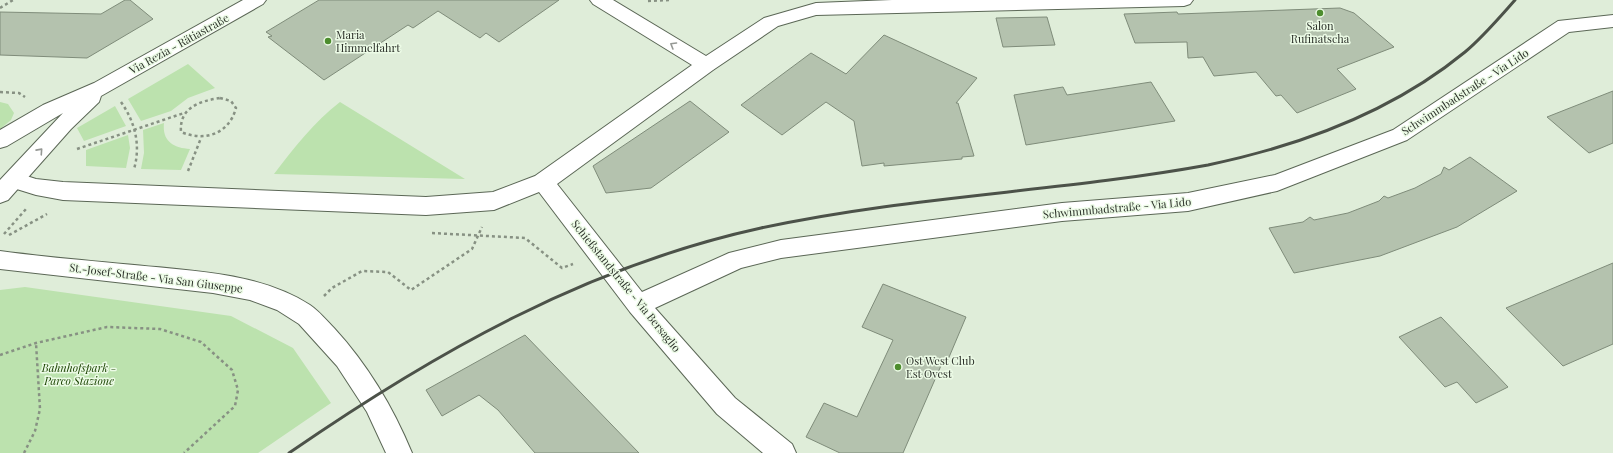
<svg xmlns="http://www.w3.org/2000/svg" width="1613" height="453" viewBox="0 0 1613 453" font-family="'Playfair Display',serif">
	<rect width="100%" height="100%" fill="#dfedd9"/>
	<!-- green -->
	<path fill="#bce2ae" d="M188 64 215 88 188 98 171 111 141 121 128 99Z
		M0 102 8 104 14 113 11 120 0 129Z
		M340 102 465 179 274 174C294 148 314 122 340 102Z
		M115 106 126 126 84 141 77 128Z
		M164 123C162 141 173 148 190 149L181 170 141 169 144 153 143 130Z
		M128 135 130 148 126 168 86 166V150Z
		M25 287 231 316 293 348 331 403 258 453H0V290Z"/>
	<!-- building -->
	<path fill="#b4c2ae" stroke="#7f8c7a" d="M125 0H130L153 19 87 58 0 55V12L101 14Z
		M319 0H559L499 42 486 33 480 38 438 11 413 28 408 25 324 80 268 37 272 36 266 32Z
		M1340 8 1354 13 1394 47 1337 69 1356 89 1297 113 1281 95 1276 96 1256 72 1214 76 1203 57 1188 58 1187 42 1135 43 1124 14 1177 12 1178 14Z
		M1047 17 1055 45 1003 47 996 18Z
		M884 35 977 78 956 103H958L974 156 962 157V159L884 166V163L862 166 854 121 826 102 782 135 741 105 811 53 846 74Z
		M1151 82 1175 121 1026 145 1014 95 1063 87 1067 95Z
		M1613 91V143L1589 153 1547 117Z
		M690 101 729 132 651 188 606 193 593 166Z
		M1470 157 1517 191 1457 227 1380 256 1294 273 1269 228 1303 222 1310 217 1314 220 1348 213 1379 201 1384 196 1388 198 1415 188 1441 174 1444 167 1449 170Z
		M1613 263V344L1563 366 1506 308Z
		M883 284 966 317 947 362 943 361 903 453H840L806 437 824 403 857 417 893 340 862 327Z
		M1441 317 1489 367 1508 387 1476 403 1457 382 1445 387 1399 337Z
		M525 335 639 453H535L498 410 479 395 442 416 426 390Z"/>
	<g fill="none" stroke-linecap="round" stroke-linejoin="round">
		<defs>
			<path id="minor" d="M590 0H613L706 56 764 18 816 3 892 0H1193L1190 4 1184 6 816 15 778 26 713 70 557 184 642 292 729 253 781 240 1062 203 1188 193 1275 175 1393 130 1558 21 1613 15V27L1569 32 1407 140 1277 191 1188 211 1062 221 781 258 741 268 655 308 735 398 792 444 796 453H763L717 414 630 312 539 192 494 210 426 215 63 200 36 195 7 186 3 180 7 174 14 172 36 179 63 182 426 197 493 192 535 176 692 65 593 4Z
				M0 251C52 258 104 262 156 267 208 272 265 276 310 305 319 311 327 321 334 328 368 365 393 407 412 453H386L367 412 337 366 299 324 277 310 250 300 213 293 0 269Z"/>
			<path id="tertiary" d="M243 0H266L263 4 101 96 99 102 71 129 8 200 0 203V180L63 113 7 146 0 148V130L43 105 94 83Z"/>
		</defs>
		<!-- minor casing -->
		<use href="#minor" stroke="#5b6756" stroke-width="2"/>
		<!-- tertiary casing -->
		<use href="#tertiary" stroke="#5b6756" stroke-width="2"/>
		<!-- path -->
		<path stroke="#879183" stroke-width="2.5" stroke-dasharray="3 3" stroke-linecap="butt" d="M648 1 671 0
			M0 8 13 0
			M0 92 19 93 25 97
			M220 98 231 101 236 108C229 134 205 142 181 132 179 108 199 101 220 98Z
			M121 102C135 122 141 145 134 169
			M77 149 184 113
			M188 171 201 138
			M432 233 525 238 562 268 573 264
			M4 234 26 209
			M9 235 47 214
			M324 296 332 288 362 271 388 272 411 290 472 249 482 227
			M0 355 36 343 107 327 160 329 201 342 232 370 238 390 235 406 184 453
			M24 453 35 431 40 409 36 343"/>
		<!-- minor -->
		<use href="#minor" fill="#fff" fill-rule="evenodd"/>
		<!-- tertiary -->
		<use href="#tertiary" fill="#fff" fill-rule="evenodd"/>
		<!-- rail -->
		<path stroke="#4c5249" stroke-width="3" d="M289 453C434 353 587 266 761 228 908 196 1060 192 1208 165 1299 146 1392 112 1465 52 1483 37 1499 18 1515 0"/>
	</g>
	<!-- one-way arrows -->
	<defs><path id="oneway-chevron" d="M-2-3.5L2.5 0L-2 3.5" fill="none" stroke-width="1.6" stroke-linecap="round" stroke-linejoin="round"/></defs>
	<g stroke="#959894">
		<use href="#oneway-chevron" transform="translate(673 45) rotate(-149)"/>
		<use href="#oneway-chevron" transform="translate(40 151) rotate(-48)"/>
	</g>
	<!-- markers -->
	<g fill="#4d8d2e" stroke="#ecfbe6" stroke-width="1.5">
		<circle cx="1320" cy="13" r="4"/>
		<circle cx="328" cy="41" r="4"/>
		<circle cx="898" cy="367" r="4"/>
	</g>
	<g text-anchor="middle" stroke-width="3" stroke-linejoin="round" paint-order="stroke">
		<!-- poi labels -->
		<g font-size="11" fill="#2b3029" stroke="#ecfbe6" text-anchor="start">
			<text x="1320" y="30" text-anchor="middle">Salon<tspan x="1320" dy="13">Rufinatscha</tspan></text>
			<text x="336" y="39">Maria<tspan x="336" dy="13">Himmelfahrt</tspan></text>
			<text x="906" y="365">Ost West Club<tspan x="906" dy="13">Est Ovest</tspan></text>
		</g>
		<!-- street labels -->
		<g font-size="11" fill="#2b3029" stroke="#ecfbe6">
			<text transform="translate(179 44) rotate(-29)" y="4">Via Rezia - Rätiastraße</text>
			<text transform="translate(1465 92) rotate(-33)" y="4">Schwimmbadstraße - Via Lido</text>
			<text transform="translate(1117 208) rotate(-5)" y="4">Schwimmbadstraße - Via Lido</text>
			<text transform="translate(156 278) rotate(7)" y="4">St.-Josef-Straße - Via San Giuseppe</text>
			<text transform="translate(626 286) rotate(51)" y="4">Schießstandstraße - Via Bersaglio</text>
		</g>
		<!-- park labels -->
		<g font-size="11" font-style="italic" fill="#1c4403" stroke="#ecfbe6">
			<text x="79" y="372">Bahnhofspark -<tspan x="79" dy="13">Parco Stazione</tspan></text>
		</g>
	</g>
</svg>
